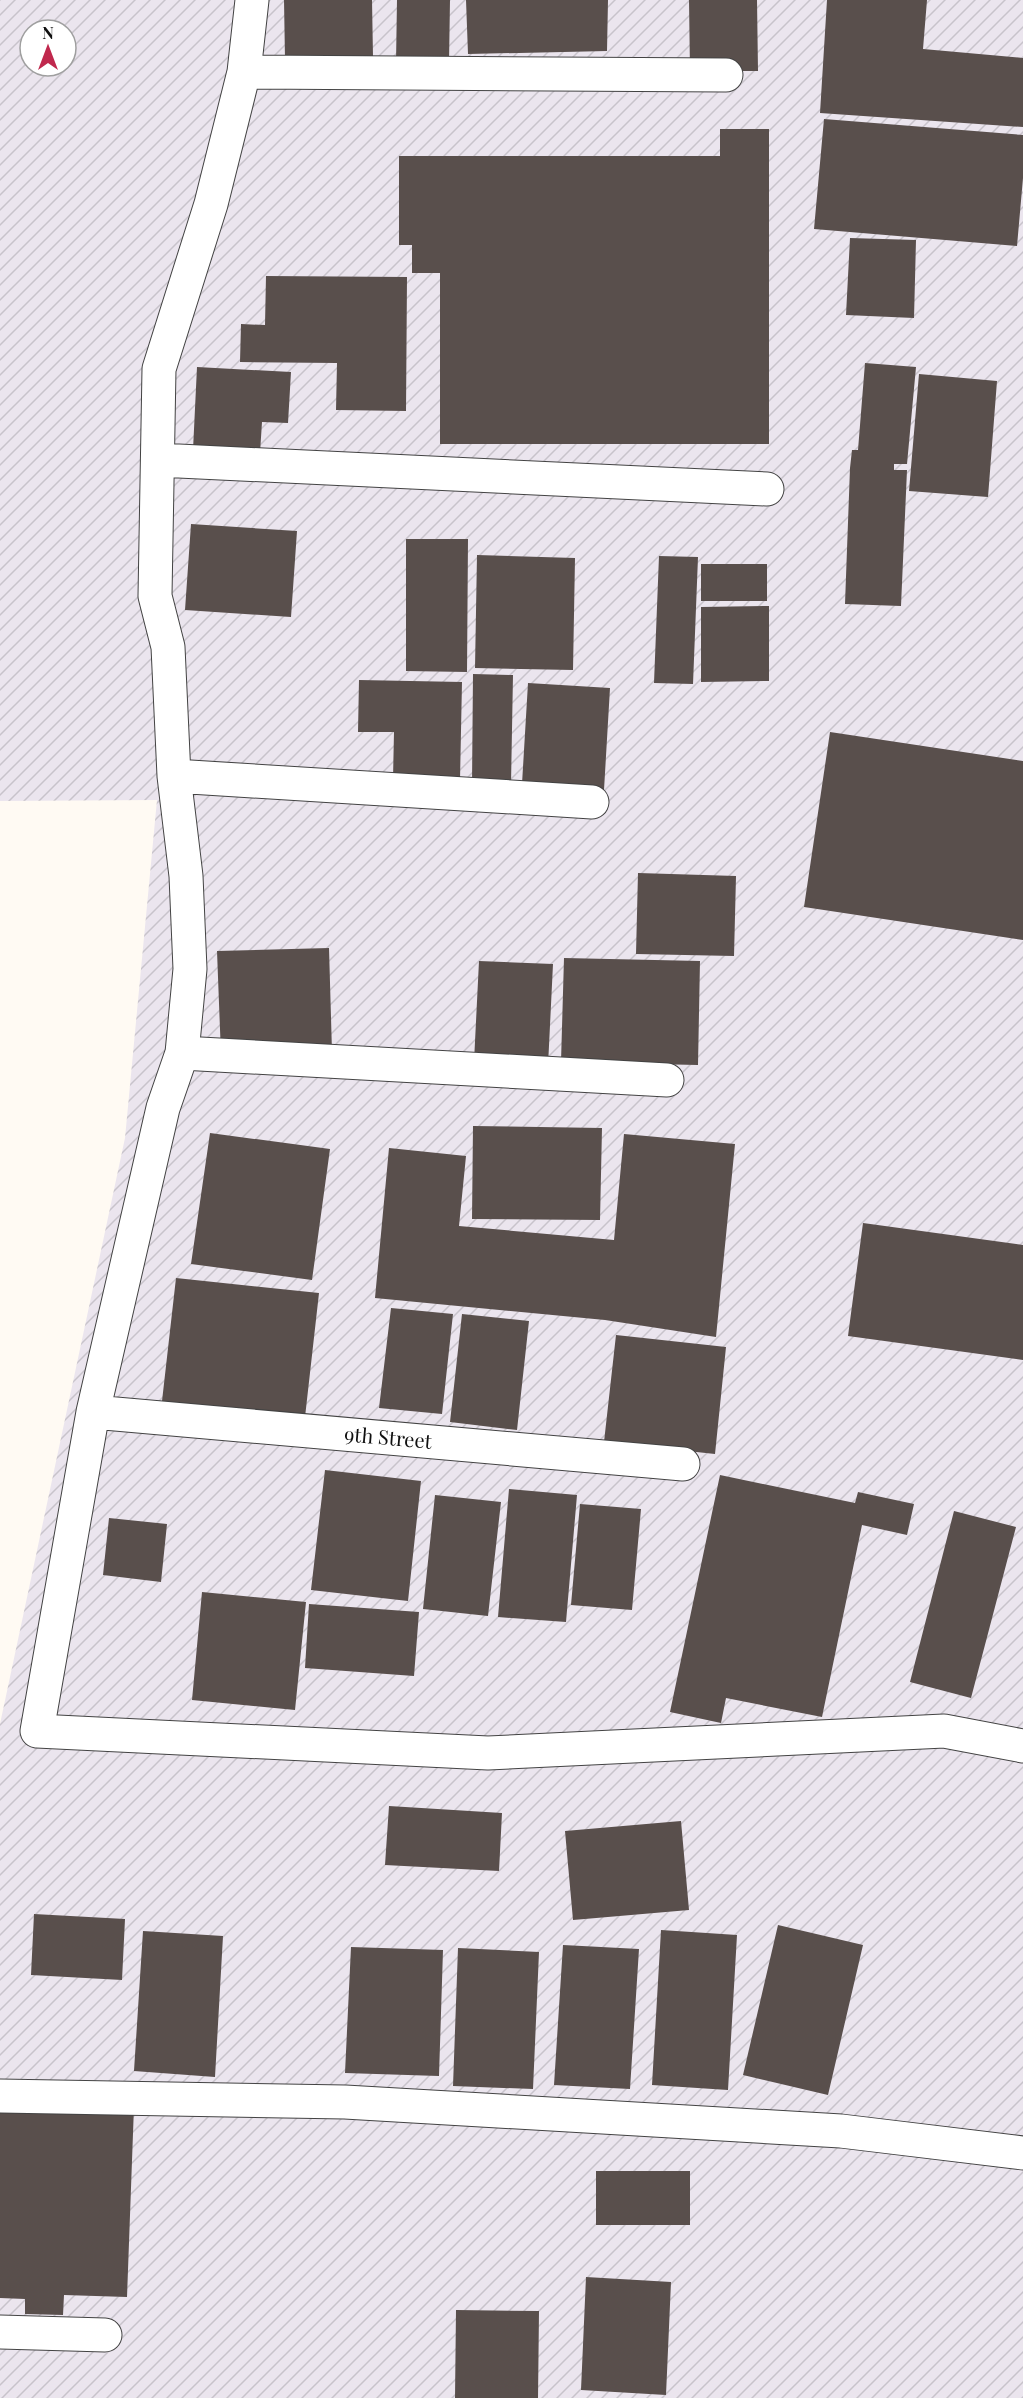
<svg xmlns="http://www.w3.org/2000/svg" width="1023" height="2398" viewBox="0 0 1023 2398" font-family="'Playfair Display',serif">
	<defs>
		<pattern id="industrial-furrows" width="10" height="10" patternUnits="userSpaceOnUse" patternTransform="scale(1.5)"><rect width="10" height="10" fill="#ebe5ee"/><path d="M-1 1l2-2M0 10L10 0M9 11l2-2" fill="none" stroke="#c8c3cb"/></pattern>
	</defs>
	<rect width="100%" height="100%" fill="#fffaf3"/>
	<!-- industrial -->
	<path fill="url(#industrial-furrows)" fill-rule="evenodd" d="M0 0H1023V2398H0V1724L125 1138 157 800 0 801ZM30 30H66V66H30Z"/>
	<!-- building -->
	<path fill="#594f4c" d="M284 0H372L373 57 285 59Z
		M397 0H450L449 63H396Z
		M466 0H608L607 51 468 54Z
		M689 0H757L758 71H690Z
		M827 0H927L923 49 1023 58V127L820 113Z
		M824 119 1023 135V178L1017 246 814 229Z
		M720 129H769V444H440V273H412V245H399V156H720Z
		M850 238 916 240 914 318 846 315Z
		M266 276 407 277 406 411 336 410 337 363 240 362 241 324 265 325Z
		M865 363 916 367 907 464H894V470H907L901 606 845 604 850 468 852 450H858Z
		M197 367 291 372 288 423 262 422 260 453 193 450Z
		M919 374 997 381 988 497 909 491Z
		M191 524 297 531 291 617 185 610Z
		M406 539H468L467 672 406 671Z
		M477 555 575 558 573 670 475 668Z
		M659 556 698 557 693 684 654 683Z
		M701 564H767V601H701Z
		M769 606V681L701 682V607Z
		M473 674 513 675 511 784H472Z
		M359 680 462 682 460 780 393 779 394 732H358Z
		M528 683 610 688 604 790 522 784Z
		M830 732 1023 761V940L804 907Z
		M638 873 736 876 734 956 636 954Z
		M329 948 332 1052 221 1055 217 951Z
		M564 958 700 961 698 1065 561 1062Z
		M479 961 553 964 548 1066 474 1062Z
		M473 1126 602 1128 600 1220 472 1219Z
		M210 1133 330 1149 312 1280 191 1264Z
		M624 1134 735 1144 716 1337 605 1320 375 1298 389 1148 466 1156 459 1226 614 1240Z
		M863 1223 1023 1245V1360L848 1336Z
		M176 1278 319 1293 304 1426 161 1410Z
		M391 1308 453 1314 442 1414 379 1408Z
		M462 1314 529 1321 517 1430 450 1422Z
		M616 1335 726 1347 715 1454 604 1442Z
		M325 1470 421 1481 408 1601 311 1590Z
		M720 1475 855 1503 858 1492 914 1504 907 1535 862 1525 822 1717 726 1698 721 1723 670 1712Z
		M509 1489 577 1495 566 1622 498 1617Z
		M435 1495 501 1502 488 1616 423 1609Z
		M580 1504 641 1509 632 1610 571 1605Z
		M954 1511 1016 1527 971 1698 910 1682Z
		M109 1518 167 1524 161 1582 103 1575Z
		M202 1592 306 1602 295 1710 192 1700Z
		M309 1604 419 1612 414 1676 305 1668Z
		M389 1806 502 1813 499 1871 385 1865Z
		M681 1821 689 1910 573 1920 565 1831Z
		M34 1914 125 1919 122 1980 31 1975Z
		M778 1925 863 1945 828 2095 743 2075Z
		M661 1930 737 1935 728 2090 652 2085Z
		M143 1931 223 1936 215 2077 134 2071Z
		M563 1945 639 1949 630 2089 554 2085Z
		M351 1947 443 1950 439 2076 345 2073Z
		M458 1948 539 1952 533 2089 453 2086Z
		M0 2101 134 2106 127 2297 64 2295 63 2315 25 2314V2299L0 2298Z
		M596 2171H690V2225H596Z
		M586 2277 671 2282 666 2395 581 2390Z
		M456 2310 539 2311 538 2398H455Z"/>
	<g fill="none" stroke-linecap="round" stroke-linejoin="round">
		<defs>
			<path id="minor" d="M252 0 244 72 211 204 159 369 155 596 168 647 174 776 186 876 190 969 182 1053 163 1108 93 1412 37 1731 488 1753 944 1731 1023 1746
				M244 72 726 75
				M158 460 767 489
				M174 776 592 802
				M182 1053 667 1080
				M93 1412 683 1464
				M0 2096 345 2102 841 2131 1023 2153
				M0 2332 105 2335"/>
		</defs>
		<!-- minor casing -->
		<use href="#minor" stroke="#434343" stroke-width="35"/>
		<!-- minor -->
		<use href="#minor" stroke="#fff" stroke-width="33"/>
	</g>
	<g text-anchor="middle" stroke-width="6" stroke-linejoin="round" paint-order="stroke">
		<!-- street labels -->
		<g font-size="20" fill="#101010" stroke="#fff">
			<text transform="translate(388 1438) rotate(5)" y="7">9th Street</text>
		</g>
	</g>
	<!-- north arrow -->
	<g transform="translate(48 48)"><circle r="28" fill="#ffffff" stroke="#9f9f9f" stroke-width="1.5"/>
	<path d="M0-4.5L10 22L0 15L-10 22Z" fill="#c0284d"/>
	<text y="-9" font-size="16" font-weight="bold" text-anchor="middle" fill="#101010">N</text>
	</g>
</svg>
